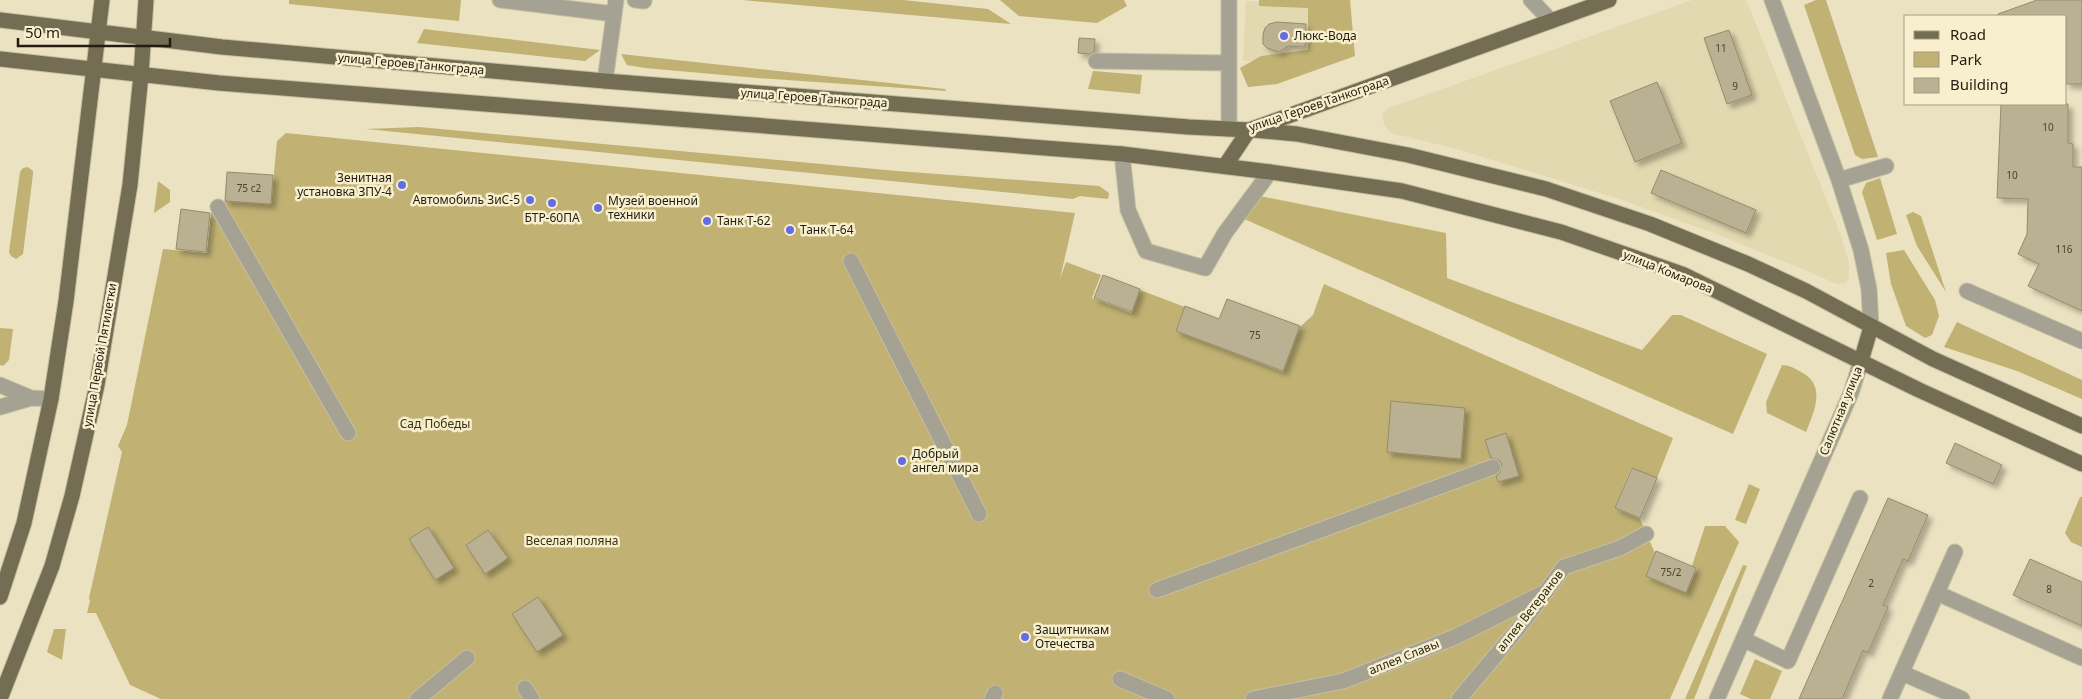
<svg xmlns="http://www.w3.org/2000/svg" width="2082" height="699" viewBox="0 0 2082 699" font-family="'Noto Sans',sans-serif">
	<defs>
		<filter id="shadow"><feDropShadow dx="4.5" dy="4.5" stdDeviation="2.5" flood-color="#0004"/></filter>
	</defs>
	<rect width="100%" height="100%" fill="#eae2c1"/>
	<!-- built -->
	<path fill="#e3d9b0" d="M1692 0H1745L1748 4 1840 233 1849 263V277L1846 283 1837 284 1795 266 1714 233 1616 198 1460 150 1391 133 1384 125 1382 114 1389 108Z
		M1246 1 1319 3 1317 59 1243 61Z"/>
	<!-- green -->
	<path fill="#c1b173" d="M289 0H461L459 21 289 4Z
		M742 0H903L988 9 1011 24Z
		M1000 0H1124L1127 6 1097 23 1019 16Z
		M1259 0H1350L1355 56 1277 84 1248 87 1240 68 1261 56 1308 50V8L1259 6Z
		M1816 0H1826L1878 157 1862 159 1855 155 1804 5Z
		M424 29 600 50 585 61 417 43Z
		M621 54 945 89 946 91 757 78 645 68 627 65Z
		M1093 71 1142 75 1140 94 1088 89Z
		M419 127 897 171 1099 186 1109 193 1108 199 1080 196 1073 199 366 129Z
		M286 133 1075 213 1060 279 1066 262 1101 275 1092 298 1131 313 1140 290 1185 307 1176 331 1283 372 1300 327 1313 315 1324 284 1673 438 1657 478 1631 468 1615 508 1640 519 1655 553 1646 576 1686 593 1697 568 1692 566 1705 526H1725L1739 542 1670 699H161L130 685 96 613H87L90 601 89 598 122 452 118 446 127 425 163 249 207 253 211 213 225 201 271 204 277 141Z
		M28 167 33 171V174L23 254 16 259 11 256 9 252 20 172 23 168Z
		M1880 178 1897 234 1877 240 1862 192 1866 183Z
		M158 181 170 190V202L154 213Z
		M1260 196 1446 233 1447 278 1642 350 1672 315H1681L1767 354 1733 434 1242 218Z
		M1913 212 1921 216 1946 292 1917 246 1906 215Z
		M1904 250 1935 300 1939 316 1932 335 1925 338 1906 326 1891 284 1886 253Z
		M1957 322 2082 380V399L2017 371 1944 347Z
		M0 328 13 329 9 360 3 366 0 365Z
		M1782 365C1789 365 1794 368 1801 372 1827 385 1814 412 1806 432L1767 413 1766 402Z
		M1749 484 1760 489 1746 524 1735 520Z
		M2080 497H2082V547L2071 542 2065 533Z
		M1743 565 1747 566 1694 699H1685Z
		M54 629H66L62 660 47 652Z
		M1755 659 1782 671 1770 699H1751L1740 694Z"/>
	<!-- building -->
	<path fill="#b9b191" stroke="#938c6d" filter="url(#shadow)" d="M2037 0H2082V84H2066V16H1998V14Z
		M1277 22 1306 24 1305 47 1288 46 1279 52 1267 48 1263 44V34L1265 28 1269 24Z
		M1729 30 1752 95 1727 104 1704 38Z
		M1079 38 1095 39 1094 52 1090 54 1078 53Z
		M1657 82 1682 143 1635 162 1610 101Z
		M2001 104H2068V143L2073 144V167H2082V311L2028 286 2039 264 2018 254 2027 234 2028 199 1997 198Z
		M1661 170 1756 210 1746 233 1651 193Z
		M227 172 273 175 271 204 225 201Z
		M181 209 210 213 206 252 176 249Z
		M1103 275 1140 289 1132 312 1094 298Z
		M1227 299 1300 326 1283 371 1176 331 1185 306 1219 319Z
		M1391 401 1465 408 1461 459 1387 452Z
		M1506 433 1519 476 1498 482 1496 476 1500 473 1502 464 1499 460 1491 458 1485 440Z
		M1955 443 2002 465 1993 484 1946 463Z
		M1632 468 1657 478 1640 518 1615 508Z
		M1888 498 1928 515 1908 561 1903 559 1883 605 1888 607 1868 653 1863 650 1842 699H1799Z
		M428 527 454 568 435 580 409 539Z
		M488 530 508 558 485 574 466 545Z
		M1656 551 1696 568 1686 593 1646 576Z
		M2030 559 2082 582V626L2013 595Z
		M538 597 563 635 537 652 512 614Z"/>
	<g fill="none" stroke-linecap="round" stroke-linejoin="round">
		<defs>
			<path id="minor" d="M500 0 614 14
				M635 0 644 1
				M1531 0 1551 21
				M1772 0 1839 180 1861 250 1869 289 1871 327
				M1096 61 1229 63
				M605 81 616 0
				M1229 129V0
				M1122 154 1128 210 1146 251 1205 268 1225 233 1270 172
				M1839 180 1886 166
				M218 207 348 433
				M851 261 979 514
				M1967 291 2082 341
				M0 385 31 398
				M0 407 31 398 51 399
				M1157 590 1493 467
				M1937 593 2082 658
				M1743 639 1788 661 1860 498
				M1902 673 1962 699
				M1120 679 1167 699
				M525 688 532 699
				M418 699 467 658
				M992 699 995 693
				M1253 699 1343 681 1455 637 1547 591
				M1459 699 1517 630 1564 567 1620 548 1646 534
				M1717 699 1851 393 1861 361
				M1890 699 1955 552"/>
			<path id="major" d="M0 20 222 47 605 81 1189 127 1249 130 1609 0
				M0 59 219 83 1122 154 1270 172 1402 191 1561 232 1682 274 1919 390 2082 464
				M1253 130 1297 134 1408 155 1546 189 1650 224 1748 264 1806 291 1933 359 2082 426
				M1225 166 1249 130
				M1861 361 1871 327
				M0 597 24 523 51 399 66 301 102 0
				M0 699 52 566 72 496 97 385 130 185 141 75 146 0"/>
		</defs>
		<!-- minor casing -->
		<use href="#minor" stroke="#c6bfa1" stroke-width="17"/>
		<!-- major casing -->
		<use href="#major" stroke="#c6bfa1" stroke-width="17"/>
		<!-- minor -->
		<use href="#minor" stroke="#a5a294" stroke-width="15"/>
		<!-- major -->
		<use href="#major" stroke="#736d54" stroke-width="15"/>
	</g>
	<!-- markers -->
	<g fill="#626ce4" stroke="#f7efcd" stroke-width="2">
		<circle cx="1284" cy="36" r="5"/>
		<circle cx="402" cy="185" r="5"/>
		<circle cx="530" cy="200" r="5"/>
		<circle cx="552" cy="203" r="5"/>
		<circle cx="598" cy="208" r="5"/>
		<circle cx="707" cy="221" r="5"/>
		<circle cx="790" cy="230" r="5"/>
		<circle cx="902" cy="461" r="5"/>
		<circle cx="1025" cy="637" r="5"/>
	</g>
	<g text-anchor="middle" stroke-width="5" stroke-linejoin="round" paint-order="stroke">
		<!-- number labels -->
		<g font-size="10" fill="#474331">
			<text x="1721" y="52">11</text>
			<text x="1735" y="90">9</text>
			<text x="2048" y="131">10</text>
			<text x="2012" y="179">10</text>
			<text x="249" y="192">75 с2</text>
			<text x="2064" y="253">116</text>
			<text x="1255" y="339">75</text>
			<text x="1671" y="576">75/2</text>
			<text x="1871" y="587">2</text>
			<text x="2049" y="593">8</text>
		</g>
		<!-- poi labels -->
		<g font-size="12" fill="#211e11" stroke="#f7efcd" text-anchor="start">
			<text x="1294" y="40">Люкс-Вода</text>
			<text x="392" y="182" text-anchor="end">Зенитная<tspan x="392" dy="14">установка ЗПУ-4</tspan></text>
			<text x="520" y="204" text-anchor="end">Автомобиль ЗиС-5</text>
			<text x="608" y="205">Музей военной<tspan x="608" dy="14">техники</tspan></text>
			<text x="552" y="222" text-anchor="middle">БТР-60ПА</text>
			<text x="717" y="225">Танк Т-62</text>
			<text x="800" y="234">Танк Т-64</text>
			<text x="912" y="458">Добрый<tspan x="912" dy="14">ангел мира</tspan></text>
			<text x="1035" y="634">Защитникам<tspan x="1035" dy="14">Отечества</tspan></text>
		</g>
		<!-- street labels -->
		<g font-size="12" fill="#211e11" stroke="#f7efcd">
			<text transform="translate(411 64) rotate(5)" y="4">улица Героев Танкограда</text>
			<text transform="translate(814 98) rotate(4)" y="4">улица Героев Танкограда</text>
			<text transform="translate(1319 104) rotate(-19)" y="4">улица Героев Танкограда</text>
			<text transform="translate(1668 272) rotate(22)" y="4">улица Комарова</text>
			<text transform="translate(100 355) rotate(-80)" y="4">улица Первой Пятилетки</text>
			<text transform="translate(1841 411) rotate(-68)" y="4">Салютная улица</text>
			<text transform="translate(1530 611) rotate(-52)" y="4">аллея Ветеранов</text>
			<text transform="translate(1404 657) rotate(-22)" y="4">аллея Славы</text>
		</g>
		<!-- park labels -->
		<g font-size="12" fill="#3b3210" stroke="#f7efcd">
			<text x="435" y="428">Сад Победы</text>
			<text x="572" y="545">Веселая поляна</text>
		</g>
	</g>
	<!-- legend -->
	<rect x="1904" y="15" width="162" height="90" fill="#f7efcd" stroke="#a19b82"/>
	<rect x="1914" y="31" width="25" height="8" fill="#736d54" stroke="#a19b82"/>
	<text x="1950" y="40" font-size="15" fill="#211e11">Road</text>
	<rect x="1914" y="52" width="25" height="15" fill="#c1b173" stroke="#a19b82"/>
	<text x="1950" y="65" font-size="15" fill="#211e11">Park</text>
	<rect x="1914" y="78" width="25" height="15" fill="#b9b191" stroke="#a19b82"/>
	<text x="1950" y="90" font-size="15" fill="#211e11">Building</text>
	<!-- scale -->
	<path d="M18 38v8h152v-8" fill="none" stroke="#211e11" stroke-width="2.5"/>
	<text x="25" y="38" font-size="15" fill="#211e11" stroke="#f7efcd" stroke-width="4" paint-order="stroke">50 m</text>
</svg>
